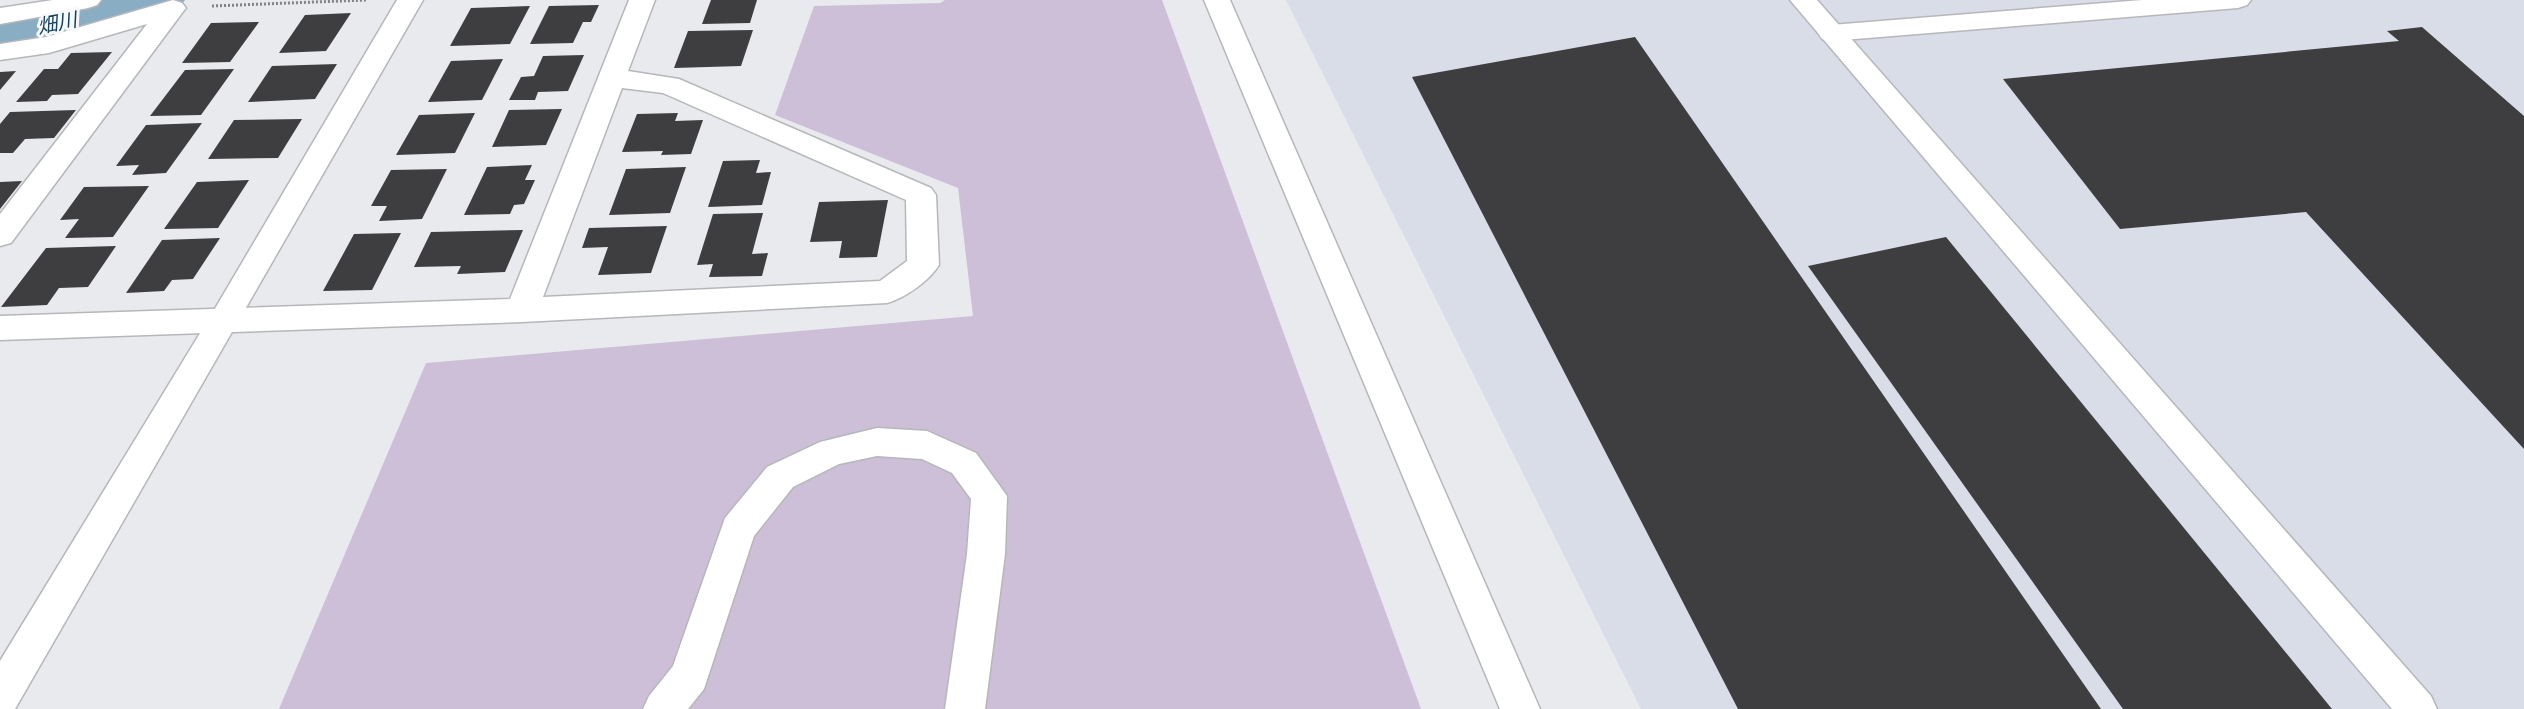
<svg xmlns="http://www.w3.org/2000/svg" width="2524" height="709" viewBox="0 0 2524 709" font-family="Cabin,'Noto Sans JP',sans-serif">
	<rect width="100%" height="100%" fill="#e9eaee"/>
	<!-- built -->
	<path fill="#d9dde8" d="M1286 0H2524V709H1641Z"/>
	<!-- green -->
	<path fill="#cdbfd7" d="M945 0H1162L1421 709H279L426 363 973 316 958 188 775 115 814 6 940 3Z"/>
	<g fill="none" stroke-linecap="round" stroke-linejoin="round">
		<!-- river -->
		<path fill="#89adc2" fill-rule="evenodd" d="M65 0H185L174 15 75 42 0 55V11Z"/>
	</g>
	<!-- building -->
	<path fill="#3e3d40" d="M711 0H757L750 23 702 24Z
		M599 5 591 22H583L573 43 530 44 549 6Z
		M530 6 510 44 450 46 471 8Z
		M351 13 326 51 279 53 305 15Z
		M259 22 230 62 182 63 211 23Z
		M2422 27 2524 116V449L2306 212 2120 229 2003 79 2399 41 2387 31Z
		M753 30 741 66 674 68 688 31Z
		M1635 37 2101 709H1738L1412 77Z
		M112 52 78 94 52 95 47 101 16 102 44 69H58L71 53Z
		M584 55 568 91 538 92 535 100H509L521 77 534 76 543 56Z
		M503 59 482 100 428 102 451 61Z
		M337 64 315 99 248 102 272 66Z
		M234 69 201 115 150 116 185 70Z
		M16 71 0 90V72Z
		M562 109 546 145 492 147 509 110Z
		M76 110 54 138 25 139 13 153H0V124L10 112Z
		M475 113 455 153 396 155 419 115Z
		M678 113 675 121 703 120 691 154 661 155 663 151 622 152 637 114Z
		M302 119 278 158 208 159 234 120Z
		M202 123 166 173 132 175 139 165 116 166 146 125Z
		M760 160 756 173 771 172 762 205 708 207 723 161Z
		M532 165 525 180H535L524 204 514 205 510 214 464 215 487 167Z
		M686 167 670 213 609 215 626 169Z
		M447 169 422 219 379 221 387 206H371L391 170Z
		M249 180 218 228 164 229 197 182Z
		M22 181 0 209V182Z
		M149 186 113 237 65 238 79 219 60 220 84 187Z
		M888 200 877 257 839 258 842 241 810 242 819 202Z
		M763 213 752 254 768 253 762 276 709 277 713 264 697 265 713 214Z
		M667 226 651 273 598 275 608 247 582 248 589 228Z
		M523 230 505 272 457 274 461 266 414 267 431 232Z
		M401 233 372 290 323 291 354 234Z
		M1946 237 2332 709H2123L1808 266Z
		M220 238 193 279 172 280 164 291 126 293 162 240Z
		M116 246 88 287 59 288 47 305 1 307 46 248Z"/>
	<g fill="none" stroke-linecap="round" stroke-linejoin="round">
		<defs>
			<path id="minor" d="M53 0H101L97 5 88 8 0 24V8Z
				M173 0 182 3 186 8 182 13 11 243 0 246V214L147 24 49 53 0 60V44L46 37Z
				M629 0H655L628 71 679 79 931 188 936 195 939 265C929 281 905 298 887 303L522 322 0 340V316L510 299ZM622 88 663 93 906 200 907 261 880 281 543 297Z
				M2142 0H2251L2247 5 2238 8 1831 41 1822 39 1818 33 1822 27 1831 25Z"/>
			<path id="tertiary" d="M397 0H423L15 709H0V661L213 312Z
				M1204 0H1230L1540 709H1500Z
				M1790 0H1817L2431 696 2437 709H2392Z
				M877 428 927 431 976 453 1007 496 1005 554 985 709H945L967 554 971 499 952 473 922 459 877 456 839 464 793 487 754 536 704 689 688 709H643L649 696 673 666 725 518 767 467 820 442Z"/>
		</defs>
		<!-- minor casing -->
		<use href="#minor" stroke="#b6b7ba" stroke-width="3"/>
		<!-- tertiary casing -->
		<use href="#tertiary" stroke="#b6b7ba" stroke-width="3"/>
		<!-- path -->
		<path stroke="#818285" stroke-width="3" stroke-dasharray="2 2" stroke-linecap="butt" d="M212 6 366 0"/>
		<!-- minor -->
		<use href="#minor" fill="#fff" fill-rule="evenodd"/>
		<!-- tertiary -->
		<use href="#tertiary" fill="#fff" fill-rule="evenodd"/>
	</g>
	<g text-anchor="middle" stroke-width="6" stroke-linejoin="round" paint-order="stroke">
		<!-- far-water labels -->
		<g font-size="20" font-style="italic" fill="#134259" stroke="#f6f8fb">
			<text transform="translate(57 23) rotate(-11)" y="7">畑川</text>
		</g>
	</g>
</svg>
